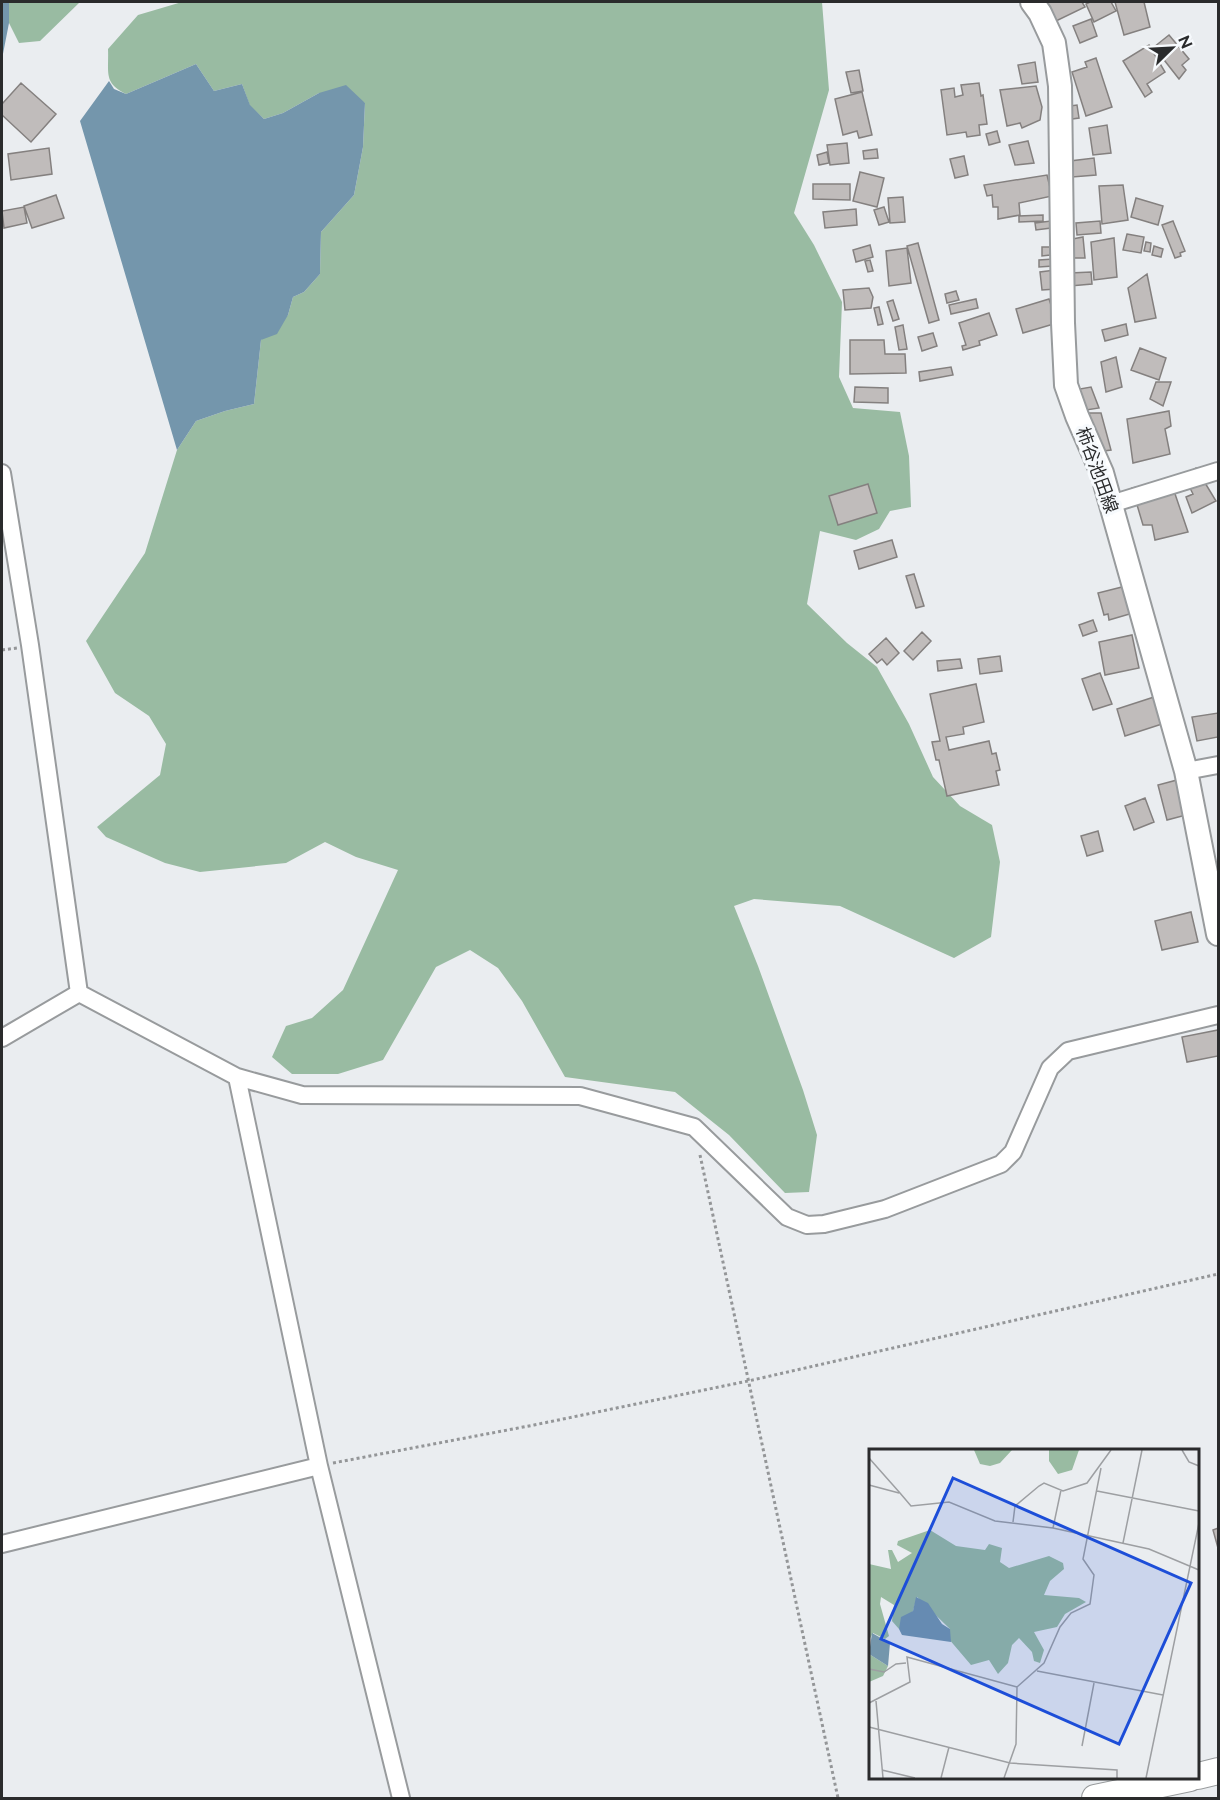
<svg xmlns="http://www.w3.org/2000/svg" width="1220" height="1800" viewBox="0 0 1220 1800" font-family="Raleway,'Noto Sans JP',sans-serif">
	<rect width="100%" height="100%" fill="#eaedf0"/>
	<!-- forest -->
	<path fill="#99bba2" d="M9 2H80L40 41 19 43 9 23Z
		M182 2H822L829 90 794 213 814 245 842 302 839 377 853 408 900 412 909 456 911 507 890 511 879 529 856 540 820 531 807 604 847 643 877 667 909 724 933 777 960 806 992 825 1000 862 991 937 954 958 840 906 754 899 734 906 758 966 803 1090 817 1135 809 1192 785 1193 729 1135 675 1092 565 1077 522 1001 498 968 470 950 436 967 383 1060 338 1074H292L272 1057 286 1026 312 1018 343 990 398 870 356 857 325 842 286 863 200 872 165 863 106 837 97 827 160 775 166 744 149 716 115 693 86 641 145 553 177 450 196 421 225 411 254 404 261 340 288 315 293 297 304 292 320 274 321 232 354 195 363 147 365 103 319 93 283 113 264 119 250 106 242 84 214 91 196 64 126 94C103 83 109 72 108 49L138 15Z"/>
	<!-- water -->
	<path fill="#7496ac" d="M2 2H9V23L2 59Z
		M196 64 214 91 242 84 250 105 264 119 283 113 319 93 346 85 365 103 363 147 354 195 321 232 320 274 304 292 293 297 288 315 277 334 261 340 254 404 225 411 196 421 177 450 80 121 109 81 114 89 126 94Z"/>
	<!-- building -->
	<path fill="#c0bcbb" stroke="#84807f" stroke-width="1.5" d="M1049 2H1082L1085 7 1056 21 1047 3Z
		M1090 2H1111L1116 11 1094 22 1086 4Z
		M1115 2H1144L1150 27 1124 35Z
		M1091 19 1097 36 1080 43 1073 26Z
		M1169 35 1189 59 1182 65 1186 70 1179 79 1154 47Z
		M1149 45 1165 72 1147 84 1152 92 1145 97 1123 61Z
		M1096 58 1112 107 1086 116 1072 72 1087 67 1085 62Z
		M1035 62 1038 82 1022 84 1018 65Z
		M859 70 863 91 851 93 846 72Z
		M21 83 56 114 31 142 2 115V104Z
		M979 83 981 96 983 95 987 124 979 125 980 135 967 137 966 132 947 135 941 90 954 88 955 97 963 95 961 85Z
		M1036 86 1042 107 1040 120 1022 128 1020 123 1007 126 1000 90Z
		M862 92 872 135 859 138 857 131 843 135 835 99Z
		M1077 105 1079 118 1065 120 1063 107Z
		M1107 125 1111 153 1093 155 1089 128Z
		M997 131 1000 142 989 145 986 134Z
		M1028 141 1034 163 1015 165 1009 145Z
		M847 143 849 163 830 165 827 145Z
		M49 148 52 174 11 180 8 154Z
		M877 149 878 158 864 159 863 151Z
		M827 152 829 163 819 165 817 155Z
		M964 156 968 175 955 178 950 159Z
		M1094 158 1096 175 1072 177 1070 161Z
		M860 172 884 178 877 207 853 201Z
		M1047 175 1052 196 1019 203 1020 215 998 219V207H993L992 195 987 196 984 185Z
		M813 184H850V200L813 199Z
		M1123 185 1128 220 1102 224 1099 186Z
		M56 195 64 218 32 228 24 206Z
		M903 197 905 222 890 223 888 198Z
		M1136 198 1163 206 1158 225 1131 217Z
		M24 207 27 223 4 228 2 211Z
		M884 207 889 222 879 225 874 210Z
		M856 209 857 225 825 228 823 212Z
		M1043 215V221L1019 222V216Z
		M1051 221V228L1036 230 1035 223Z
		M1100 221 1101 233 1077 235 1076 223Z
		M1173 221 1185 251 1180 253 1181 256 1175 258 1162 225Z
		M1127 234 1144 237 1141 253 1123 250Z
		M1083 237 1085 258H1069L1067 240Z
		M1114 238 1117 277 1094 280 1091 242Z
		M1146 242 1151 243 1150 252 1144 251Z
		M918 243 939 320 929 323 907 246Z
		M870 245 873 257 856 262 853 250Z
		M1154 246 1163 249 1161 257 1152 255Z
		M1042 247H1050V255L1042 256Z
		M907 248 911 283 889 286 886 251Z
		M1053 259V266L1039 267V260Z
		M870 260 873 271 868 272 865 261Z
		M1055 270 1056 289 1042 290 1040 272Z
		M1091 272 1092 284 1070 286V273Z
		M1147 274 1156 318 1135 322 1128 288Z
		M869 288 873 297 871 308 845 310 843 290Z
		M956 291 959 300 947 303 945 294Z
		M976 299 978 308 951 314 949 305Z
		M1049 299 1057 323 1023 333 1016 309Z
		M893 300 899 319 893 321 887 302Z
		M879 307 883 324 878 325 874 308Z
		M989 313 997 335 979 341 980 345 963 350 962 346 966 345 959 323Z
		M1126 324 1128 335 1105 341 1102 330Z
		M903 325 907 349 899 350 895 327Z
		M933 333 937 346 922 351 918 337Z
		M850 340H884L885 354H905L906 373 850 374Z
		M1140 348 1166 358 1159 380 1131 370Z
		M1116 357 1122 387 1106 392 1101 362Z
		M951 367 953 375 920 381 919 372Z
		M1156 382H1171L1163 406 1150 399Z
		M855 387 888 388V403L854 402Z
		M1091 387 1099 408 1080 411 1074 390Z
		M1169 411 1171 426 1165 429 1170 454 1133 463 1127 419Z
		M1089 413H1101L1111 450 1096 452Z
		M1196 468 1216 501 1192 513 1186 497 1193 494 1184 476Z
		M1164 481 1174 491 1188 532 1155 540 1152 525H1143L1132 488Z
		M868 484 877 513 838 525 829 496Z
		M892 540 897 557 859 569 854 551Z
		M914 574 924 606 916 608 906 576Z
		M1126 586 1133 613 1109 620 1108 614 1104 615 1098 593Z
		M1093 620 1097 631 1083 636 1079 625Z
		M922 632 931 641 913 660 904 651Z
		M1132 635 1139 668 1105 675 1099 642Z
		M886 638 899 653 887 665 882 659 877 663 869 654Z
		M1000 656 1002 671 980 674 978 659Z
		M960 659 962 668 938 671 937 661Z
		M1100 673 1112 704 1093 710 1082 679Z
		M976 684 984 722 963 727 964 734 946 737 949 750 989 741 992 754 996 753 1000 770 996 771 999 785 947 796 939 760H936L932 742 940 741 930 694Z
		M1154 697 1162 724 1125 736 1117 709Z
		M1218 713V737L1197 741 1192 717Z
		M1177 780 1186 815 1167 820 1158 785Z
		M1145 798 1154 822 1134 830 1125 806Z
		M1098 831 1103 851 1087 856 1081 836Z
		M1191 912 1198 942 1162 950 1155 921Z
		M1218 1030V1056L1187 1062 1182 1037Z
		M1218 1528V1548L1213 1530Z"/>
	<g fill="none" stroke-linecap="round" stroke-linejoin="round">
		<defs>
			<path id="minor" d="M2 473 30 645 79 993
				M1111 504 1218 471
				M1186 771 1218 765
				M79 993 237 1077 302 1095 580 1096 694 1127 787 1217 807 1225 824 1224 885 1209 1001 1164 1013 1152 1050 1068 1068 1051 1218 1015
				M2 1038 79 993
				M237 1077 319 1466 401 1798
				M2 1544 319 1466"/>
			<path id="secondary" d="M1032 2 1040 13 1054 43 1060 86 1063 323 1066 385 1077 416 1102 473 1186 771 1218 934"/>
			<path id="primary" d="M1198 1776 1218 1771
				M1095 1798 1190 1778"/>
		</defs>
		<!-- minor casing -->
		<use href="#minor" stroke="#989b9d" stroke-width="20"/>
		<!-- secondary casing -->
		<use href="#secondary" stroke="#989b9d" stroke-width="26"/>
		<!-- primary casing -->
		<use href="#primary" stroke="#989b9d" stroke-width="28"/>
		<!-- path -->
		<path stroke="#949698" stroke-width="3" stroke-dasharray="3 3" stroke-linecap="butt" d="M2 650 17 648
			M700 1155 838 1798
			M333 1463 534 1425 748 1381 1218 1274"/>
		<!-- minor -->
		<use href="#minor" stroke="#fff" stroke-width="16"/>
		<!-- secondary -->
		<use href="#secondary" stroke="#fff" stroke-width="22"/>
		<!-- primary -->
		<use href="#primary" stroke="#fff" stroke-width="26"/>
	</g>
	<g text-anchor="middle" stroke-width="6" stroke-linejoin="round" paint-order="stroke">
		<!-- street labels -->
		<g font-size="18" fill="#2a2b2c" stroke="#f7fafd">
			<text transform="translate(1097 470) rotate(70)" y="6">柿谷池田線</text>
		</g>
	</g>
	<!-- overview -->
	<g transform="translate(869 1449)">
		<rect width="330" height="330" fill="#eaedf0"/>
		<path d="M105 1H143L131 14 121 17 111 15ZM180 1H210L203 21 189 25 180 12ZM61 81 87 97 116 101 120 95 133 99 131 113 140 119 180 107 194 114 195 120 181 132 175 146 210 149 217 153 196 165 188 178 165 183 175 201 171 214 165 212 163 203 150 189 143 196 139 214 129 225 120 211 102 216 79 189 81 180 48 148 44 162 30 180 23 172 25 156 12 148 11 155 20 187 16 190 4 184 0 191V115L22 120 19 101H23L29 113 43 104 28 96 29 92ZM0 205 19 217 14 227 0 233Z" fill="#99bba2"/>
		<path d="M47 148 59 154 73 175 81 180 82 193 33 186 30 180 32 168 44 162ZM3 184 21 194 19 217 0 205Z" fill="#7496ac"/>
		<path fill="none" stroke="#9d9fa2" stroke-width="1.5" d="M313 1 320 13 330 17M0 9 31 44M0 36 30 44M228 42 330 62M31 44 42 57 80 53 126 72 184 79 280 100 330 121M144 73 146 57 170 37 175 34 194 42 218 34 242 1M184 79 192 41M254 94 273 1M0 220 15 223 27 215 37 214M168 222 294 246M148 238 175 214 191 178 202 164 221 155 225 126 214 110 232 19M7 252 14 329M0 254 41 233 38 208 148 238M0 278 141 314 248 321V329M213 297 225 234M13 321 46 329M72 329 80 298M135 329 147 295 148 238M277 329 330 74"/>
		<path fill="#1d4ed8" fill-opacity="0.15" stroke="#1d4ed8" stroke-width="3" d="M84 29 322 134 250 295 12 190Z"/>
		<rect width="330" height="330" fill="none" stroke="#2a2b2c" stroke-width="3"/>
	</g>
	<!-- border -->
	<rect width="1220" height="1800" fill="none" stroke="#2a2b2c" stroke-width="6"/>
	<!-- north arrow -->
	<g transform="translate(1172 48) rotate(66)" stroke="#f7fafd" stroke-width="4.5" paint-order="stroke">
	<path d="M0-4.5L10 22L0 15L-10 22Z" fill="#2a2b2c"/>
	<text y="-9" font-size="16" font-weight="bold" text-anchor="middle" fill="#2a2b2c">N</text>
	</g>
</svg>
